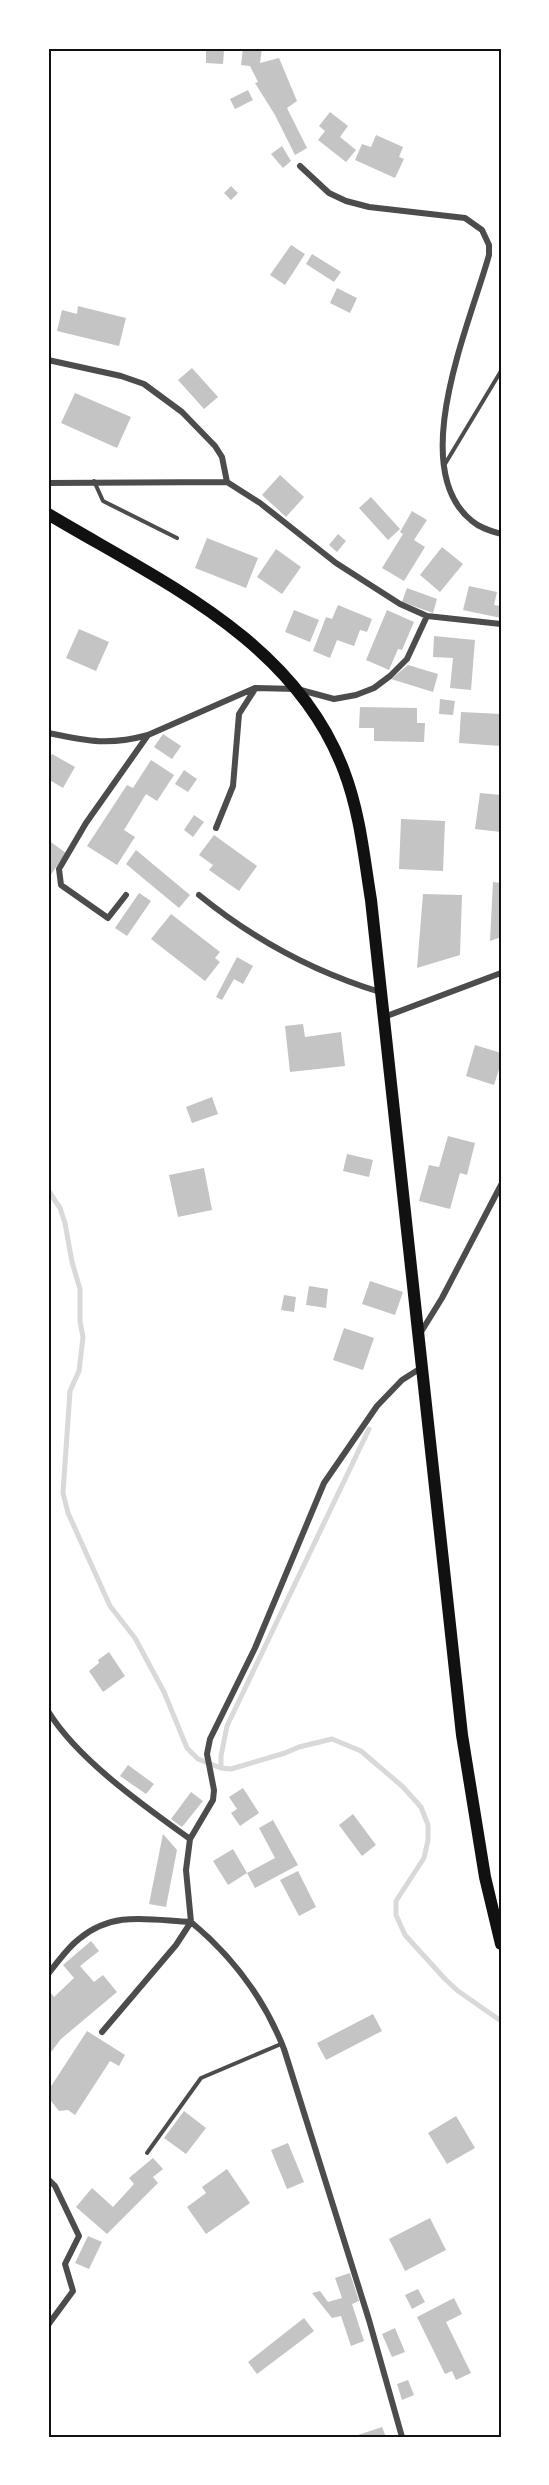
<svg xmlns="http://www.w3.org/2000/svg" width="549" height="2485" viewBox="0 0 549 2485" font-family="'Space Grotesk',sans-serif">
	<rect width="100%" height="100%" fill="#fff"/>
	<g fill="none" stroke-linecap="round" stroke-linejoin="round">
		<!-- stream -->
		<path stroke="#d9d9d9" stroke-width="5" d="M48 1190 60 1208 65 1223 72 1262 80 1289V1321L83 1337 79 1371 70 1391 63 1493 68 1513 110 1606 135 1638 164 1692 187 1748 198 1759 221 1768 231 1769 285 1753 299 1747 332 1739 361 1751 402 1786 421 1807 428 1825V1840L424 1858 396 1901V1915L405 1935 445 1979 458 1991 501 2021
			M221 1768V1756L227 1726 369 1429"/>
	</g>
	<!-- building -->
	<path fill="#c4c4c4" d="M243 48H262L260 63 279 58 297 101 287 108 307 148 295 155 275 115 255 83 258 82 250 66 241 65Z
		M206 50 224 51 223 64 206 63Z
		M248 90 253 100 235 109 230 99Z
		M330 112 348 126 340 137 356 150 346 162 318 140 325 131 319 126Z
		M376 135 403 147 399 157 404 159 395 178 355 160 362 144 371 147Z
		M282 146 291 161 283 168 271 154Z
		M231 186 238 193 231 200 224 193Z
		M291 245 305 254 285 285 270 275Z
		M312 254 341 272 334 282 306 264Z
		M337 288 357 298 350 313 330 303Z
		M78 306 126 318 119 346 57 331 62 310 77 314Z
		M192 368 218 397 204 409 178 380Z
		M75 393 131 417 117 448 61 423Z
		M280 475 304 497 286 517 262 495Z
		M371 497 400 529 388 540 359 508Z
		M412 511 427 520 414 540 425 547 404 581 382 568 403 534 400 532Z
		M338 534 346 541 337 552 329 545Z
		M207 538 258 558 246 588 195 568Z
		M442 547 463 564 440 592 420 575Z
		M276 549 301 567 282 594 257 577Z
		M469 586 497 592 494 605 501 606V618L463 610Z
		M407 588 437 599 433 613 402 602Z
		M338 605 372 619 367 632 360 630 354 646 337 640 330 658 313 651 326 617 332 619Z
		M294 610 319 620 310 642 285 632Z
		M387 610 414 622 402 650 398 649 389 670 366 660Z
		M79 629 109 642 96 671 66 658Z
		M434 636 475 640 471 690 450 688 453 658 433 657Z
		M408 665 438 674 433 692 391 679Z
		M440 699 455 701 453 715 439 714Z
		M360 707 417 708V723H425L424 742 374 741V728H359Z
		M461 712 501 714V746L459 743Z
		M163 734 181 746 172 759 154 747Z
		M52 754 75 767 63 788 48 779V761Z
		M151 760 174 775 157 801 146 794 124 830 135 837 117 865 87 846 127 785 133 788Z
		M184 770 197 779 188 792 175 784Z
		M480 793 501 795V832L475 829Z
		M194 815 204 822 193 837 184 830Z
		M401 819 445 821 443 871 399 869Z
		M214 835 257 866 239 891 209 870 213 865 199 855Z
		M48 840 66 853 50 876 48 875Z
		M136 850 190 895 179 908 126 864Z
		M493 882 501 883V937L490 941Z
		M139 893 151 901 127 936 115 928Z
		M423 894 462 895 460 955 417 968Z
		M171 914 220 952 215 958 220 962 205 981 151 939Z
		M237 957 253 966 243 984 234 979 222 1000 216 997Z
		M303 1024 305 1037 341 1032 345 1066 290 1072 285 1026Z
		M475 1045 501 1053V1063L494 1085 466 1076Z
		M212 1097 218 1114 192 1123 186 1107Z
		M448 1136 475 1143 467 1175 460 1173 450 1209 419 1201 429 1165 439 1167Z
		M347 1154 373 1160 369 1177 343 1171Z
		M204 1168 212 1210 178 1217 169 1175Z
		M370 1281 403 1292 395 1315 362 1304Z
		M309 1286 328 1289 326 1308 306 1305Z
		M284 1295 296 1297 294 1312 281 1310Z
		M344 1328 374 1338 363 1370 333 1360Z
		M109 1652 125 1676 103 1692 89 1671 99 1663 98 1660Z
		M128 1765 154 1784 146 1794 120 1776Z
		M243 1788 259 1813 240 1826 231 1813 237 1809 229 1797Z
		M191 1792 203 1801 182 1827 171 1819Z
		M353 1814 376 1845 362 1856 339 1825Z
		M273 1820 298 1865 255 1888 247 1873 275 1858 259 1828Z
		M163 1834 177 1850 166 1907 149 1904Z
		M233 1849 247 1873 228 1885 213 1861Z
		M298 1871 316 1907 299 1916 280 1880Z
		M91 1941 99 1951 80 1966 94 1982 103 1975 117 1992 61 2039 48 2056V1990L54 1997 74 1978 63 1965Z
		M373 2014 382 2031 326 2060 317 2043Z
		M87 2031 125 2055 119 2066 110 2061 75 2115 68 2110 59 2111 48 2097V2091Z
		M184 2111 206 2128 186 2154 164 2138Z
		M456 2116 475 2148 447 2164 428 2133Z
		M288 2143 304 2182 287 2189 271 2150Z
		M153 2158 163 2169 153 2177 158 2183 107 2234 76 2207 92 2188 113 2207 134 2184 129 2178Z
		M227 2169 250 2203 206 2234 187 2207 206 2193 202 2187Z
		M430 2218 446 2250 405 2271 389 2239Z
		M88 2236 102 2242 89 2269 75 2263Z
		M350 2273 359 2301 352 2304 364 2341 351 2346 341 2316 332 2318 312 2293 320 2291 328 2302 342 2298 335 2278Z
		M418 2289 425 2302 412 2309 405 2295Z
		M454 2298 462 2314 446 2322 471 2373 456 2380 452 2371 445 2374 417 2317Z
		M304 2318 314 2331 257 2374 248 2362Z
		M395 2328 405 2352 392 2357 382 2334Z
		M408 2380 414 2395 402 2400 397 2384Z
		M382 2427 386 2437H352Z"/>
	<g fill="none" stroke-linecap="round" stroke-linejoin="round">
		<!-- service -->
		<path stroke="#4c4c4c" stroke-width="4" d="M445 464 501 371
			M94 481 103 501 177 538
			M147 2153 201 2078 281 2044"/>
		<!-- minor -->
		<path stroke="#4c4c4c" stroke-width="6" d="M300 166 329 193 346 201 369 207 465 218 482 230 489 245V255C471 321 405 468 472 521 480 528 491 531 501 534
			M48 360 121 376 144 384 182 412 215 446 222 457 227 482
			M48 483 227 482 260 503 336 563 400 604 427 616 501 624
			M48 733C87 741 108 746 148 735
			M216 828 233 786 239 714 255 689
			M126 895 108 918 61 885 59 869 86 823 148 735 255 688 297 689 334 699 356 695 374 688 390 676 407 659 427 616
			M199 895C253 939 314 972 380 992
			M384 1017 501 973
			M421 1332 442 1298 501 1185
			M48 1711C77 1759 144 1806 190 1839
			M48 1974C58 1962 67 1948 79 1939 113 1910 150 1920 191 1922 232 1956 264 1998 284 2049L369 2320 402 2437
			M102 2032 176 1945 191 1922 186 1870 190 1839 213 1800 214 1790 207 1754 210 1739 255 1648 324 1483 377 1406 402 1380 421 1368
			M48 2179 55 2186 79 2236 65 2264 73 2291 48 2325"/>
		<!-- primary -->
		<path stroke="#111" stroke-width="12" d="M48 514C160 581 295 640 344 771 360 813 364 857 371 900L462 1735 485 1877 501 1944"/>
	</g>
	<!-- border -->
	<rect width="549" height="2485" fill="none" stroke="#ffffff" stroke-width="99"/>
	<rect x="50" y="50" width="450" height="2386" fill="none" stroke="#111" stroke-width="2"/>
</svg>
